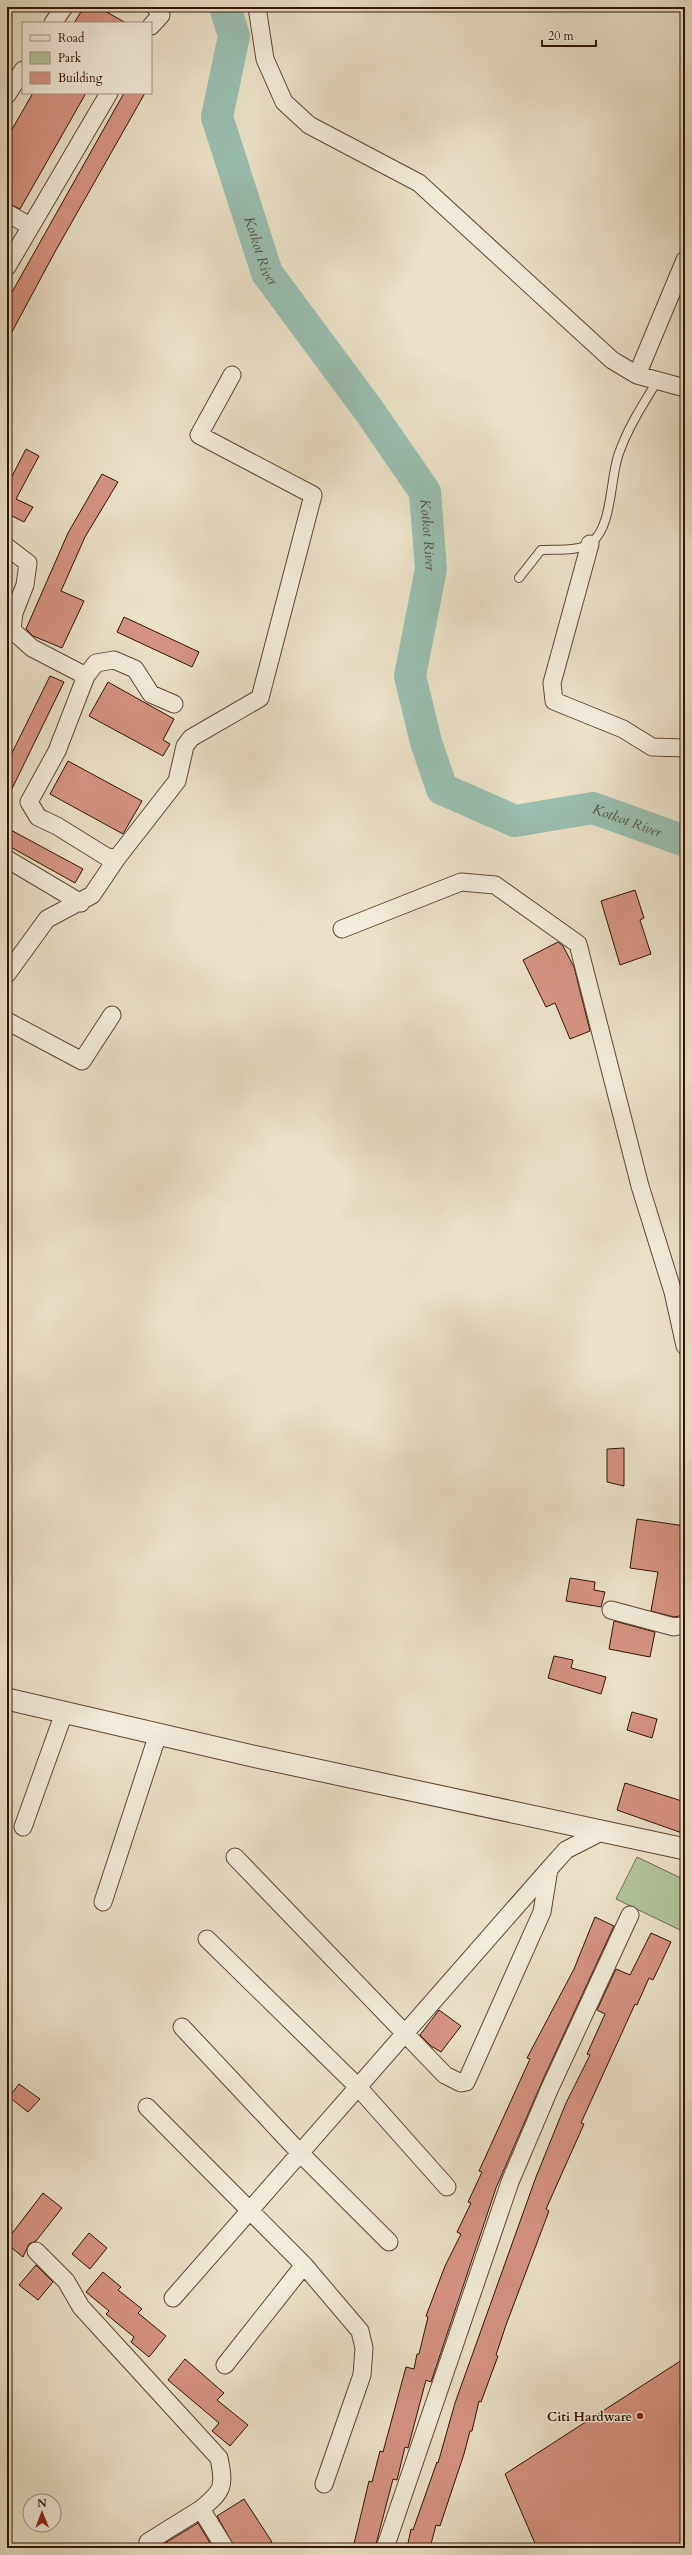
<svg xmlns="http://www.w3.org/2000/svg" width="692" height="2555" viewBox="0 0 692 2555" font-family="Cardo,serif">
	<rect width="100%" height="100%" fill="#ebe1c7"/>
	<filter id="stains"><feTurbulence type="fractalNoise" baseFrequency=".005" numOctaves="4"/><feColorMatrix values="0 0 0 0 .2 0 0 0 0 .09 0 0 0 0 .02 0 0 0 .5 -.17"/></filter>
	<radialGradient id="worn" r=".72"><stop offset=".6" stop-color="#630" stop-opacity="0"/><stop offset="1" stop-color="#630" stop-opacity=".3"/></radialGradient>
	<!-- green -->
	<path fill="#b2c49a" stroke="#726c4e" d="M637 1857 685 1880V1925L682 1931 616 1899Z"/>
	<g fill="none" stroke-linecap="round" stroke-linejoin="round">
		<!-- river -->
		<path stroke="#99beb0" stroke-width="32" id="s1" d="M225 7 234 36 217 117 267 273 370 412 425 492 431 569 410 676 426 742 442 789 515 821 593 808 685 841"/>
	</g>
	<!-- building -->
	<path fill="#d69382" stroke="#331402" d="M84 7H98L126 23H74Z
		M33 93H86L20 209 7 203V138Z
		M124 93H145L56 250 7 341V301Z
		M26 449 39 456 16 499 33 507 24 522 8 514 7 516V486Z
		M102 474 118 482 85 537 61 591 84 601 62 648 33 636 26 629 68 533Z
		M124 617 199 652 192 667 117 632Z
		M50 676 64 682 7 799V763Z
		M108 682 174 719 163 740 170 744 163 756 89 716Z
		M68 761 142 801 123 834 50 794Z
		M7 828 83 869 75 883 7 845Z
		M635 890 644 918 640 920 651 954 620 965 601 901Z
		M558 942 563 946 574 967 590 1031 570 1039 555 1003 546 1007 523 960Z
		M624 1448V1486L607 1482V1449Z
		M637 1519 685 1526V1615L674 1617 651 1611 658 1572 630 1568Z
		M570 1578 595 1582 594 1590 605 1592 601 1607 566 1601Z
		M614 1621 655 1632 650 1657 609 1649Z
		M554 1656 573 1660 571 1668 606 1677 601 1694 548 1678Z
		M632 1712 657 1719 652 1738 627 1730Z
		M625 1783 685 1802V1834L617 1810Z
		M595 1917 614 1926 545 2075 496 2188 431 2382 426 2380 408 2448 405 2447 397 2480 393 2479 375 2548H353L369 2481 372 2482 380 2451 383 2452 406 2367 414 2369 417 2354H419L428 2317 426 2316 445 2266 461 2234 457 2232 471 2203 468 2202 482 2172 479 2171 530 2059 527 2058 574 1969Z
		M651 1933 671 1942 653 1980 649 1978 637 2005 635 2004 581 2123 584 2124 546 2209 549 2211 506 2325 496 2355 498 2356 481 2402 479 2401 472 2431H470L464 2454 440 2526 436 2525 430 2548H407L411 2529 413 2530 437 2462 438 2463 455 2403 536 2177 566 2103 590 2055 587 2054 605 2014 597 2010 616 1969 630 1975Z
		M439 2010 461 2026 441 2052 431 2046 420 2035Z
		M19 2084 40 2099 28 2112 9 2097Z
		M43 2193 62 2208 36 2241 29 2244 23 2257 7 2244V2240Z
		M89 2233 107 2248 90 2269 72 2254Z
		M36 2265 53 2282 38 2300 19 2285Z
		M103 2272 121 2287 118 2290 142 2309 138 2313 166 2336 149 2357 131 2342 134 2337 106 2314 109 2311 86 2292Z
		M685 2358V2548H537L505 2474Z
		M185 2359 224 2393 217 2400 248 2425 230 2446 212 2431 219 2423 168 2380Z
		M244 2499 272 2542 270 2543 273 2548H235L217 2516Z
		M198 2523 213 2548H157Z"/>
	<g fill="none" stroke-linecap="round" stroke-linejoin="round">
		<defs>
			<path id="service" d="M519 578 541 550C555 549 580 552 592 542 612 526 610 481 618 456 627 429 643 404 658 380"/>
			<path id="minor" d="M257 7 265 59 284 102 309 125 419 183 612 360 637 375 685 388
				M53 23 64 7
				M151 26 161 15 155 7
				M7 95 23 70
				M7 213 30 226
				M7 267 109 93
				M637 375 685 260
				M590 544 552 683 554 701 623 729 652 747 685 748
				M7 547 28 563 25 585 14 613 12 630 32 648 86 676
				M117 858 107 857 57 826 38 817 29 802 57 751 86 676 96 663 114 660 135 669 151 694 174 704
				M7 859 81 903
				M342 929 461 882 495 885 578 944 640 1186 673 1292 685 1346
				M7 974 47 919 92 895 117 858 177 781 185 746 191 738 260 698 313 495 199 435 232 375
				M7 1021 82 1061 112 1015
				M611 1610 674 1627 685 1625
				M23 1827 64 1713
				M235 1857 445 2075 461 2083 466 2082 471 2071 542 1912 549 1869
				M103 1902 158 1734
				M207 1939 358 2087 447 2187
				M182 2027 300 2153 389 2242
				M147 2107 304 2265 360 2331 364 2348 362 2375 324 2484
				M36 2251 66 2281 81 2307 219 2458C225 2487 223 2491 201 2509L225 2548
				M173 2298 549 1869 566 1850 603 1831
				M225 2365 304 2265
				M148 2542 201 2509
				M385 2548 510 2182 549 2090 630 1915"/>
			<path id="tertiary" d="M7 1699 257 1757 685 1849"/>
		</defs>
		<!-- service casing -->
		<use href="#service" stroke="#614733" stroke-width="10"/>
		<!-- minor casing -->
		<use href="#minor" stroke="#614733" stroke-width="19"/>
		<!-- tertiary casing -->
		<use href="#tertiary" stroke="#614733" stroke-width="23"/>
		<!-- service -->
		<use href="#service" stroke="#f2ecdb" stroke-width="8"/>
		<!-- minor -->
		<use href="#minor" stroke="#f2ecdb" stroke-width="17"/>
		<!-- tertiary -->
		<use href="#tertiary" stroke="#f2ecdb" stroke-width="21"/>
	</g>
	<!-- markers -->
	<circle fill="#8f2418" stroke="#f2ecdb" stroke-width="1.5" cx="640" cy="2416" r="4"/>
	<g text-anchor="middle" stroke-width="3" stroke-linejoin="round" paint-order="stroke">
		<!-- poi labels -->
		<g font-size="13" font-weight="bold" fill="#331402" stroke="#f2ecdb" text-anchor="end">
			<text x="632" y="2421">Citi Hardware</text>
		</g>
		<!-- water labels -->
		<g font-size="14" font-style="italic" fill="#57503f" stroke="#f2ecdb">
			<text dy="5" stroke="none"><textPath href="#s1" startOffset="254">Kotkot River</textPath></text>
			<text dy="5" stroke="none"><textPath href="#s1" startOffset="590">Kotkot River</textPath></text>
			<text dy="5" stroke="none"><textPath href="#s1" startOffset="1046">Kotkot River</textPath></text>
		</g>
	</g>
	<!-- margin -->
	<rect width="692" height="2555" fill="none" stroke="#ebe1c7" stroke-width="24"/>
	<rect x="8" y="8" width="676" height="2539" fill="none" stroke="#331402" stroke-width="2"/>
	<rect x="12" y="12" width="668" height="2531" fill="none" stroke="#331402"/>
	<!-- legend -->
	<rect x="22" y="22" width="130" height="72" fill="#f2ecdb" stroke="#a69684"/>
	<rect x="30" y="35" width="20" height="6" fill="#f2ecdb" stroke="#a69684"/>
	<text x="58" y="42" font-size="12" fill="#331402">Road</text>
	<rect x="30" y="52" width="20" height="12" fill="#b2c49a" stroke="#a69684"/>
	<text x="58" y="62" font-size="12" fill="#331402">Park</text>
	<rect x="30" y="72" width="20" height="12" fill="#d69382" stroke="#a69684"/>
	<text x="58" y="82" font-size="12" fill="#331402">Building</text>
	<!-- north arrow -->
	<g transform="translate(42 2513) rotate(359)"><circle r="19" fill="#f2ecdb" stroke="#a69684"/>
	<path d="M0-3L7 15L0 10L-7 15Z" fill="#8f2418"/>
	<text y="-6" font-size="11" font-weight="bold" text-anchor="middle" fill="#331402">N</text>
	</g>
	<!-- scale -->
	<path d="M542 40v6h54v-6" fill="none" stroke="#331402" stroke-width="2"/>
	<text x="548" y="40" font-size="12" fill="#331402" stroke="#f2ecdb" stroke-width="3" paint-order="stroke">20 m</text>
	<rect width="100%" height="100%" filter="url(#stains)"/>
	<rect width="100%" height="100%" fill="url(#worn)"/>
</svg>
